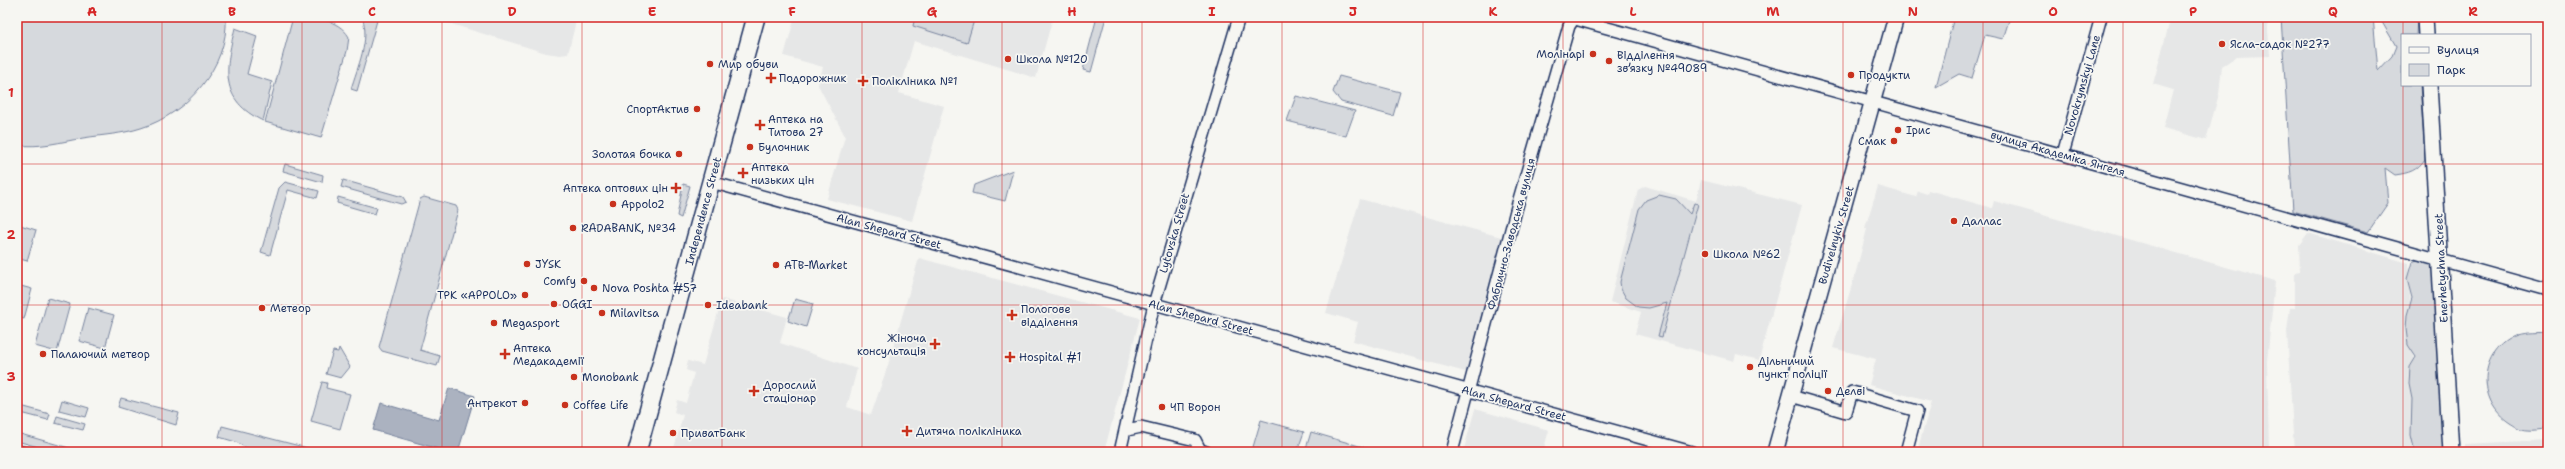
<svg xmlns="http://www.w3.org/2000/svg" width="2565" height="469" viewBox="0 0 2565 469" font-family="'Shantell Sans',sans-serif">
	<rect width="100%" height="100%" fill="#f6f6f2"/>
	<filter id="ink" filterUnits="userSpaceOnUse"><feTurbulence type="fractalNoise" baseFrequency=".025" numOctaves="2"/><feDisplacementMap in="SourceGraphic" scale="8" xChannelSelector="R" yChannelSelector="G"/><feConvolveMatrix kernelMatrix="1 2 1 2 8 2 1 2 1" color-interpolation-filters="sRGB"/></filter>
	<g filter="url(#ink)">
		<!-- built -->
		<path fill="#e6e7e7" d="M436 17H577L568 54 560 55 546 53 435 19Z
			M784 17H1053L1036 78 914 41 899 93 944 106 912 221 827 199 845 136 818 85 823 67 784 56 794 20Z
			M2171 17H2267L2270 56 2236 57 2222 66 2219 94 2206 140 2163 128 2173 90 2153 84Z
			M1701 180 1802 205 1759 360 1736 354 1734 361 1635 334 1641 312 1610 302 1638 190 1645 186 1696 201Z
			M1878 186 1916 197 1918 191 1927 194 1928 190 1992 208 1994 201 2275 281 2267 361 2269 452H1917L1931 402 1869 385 1876 359 1833 348 1857 268 1867 229 1865 228Z
			M1360 199 1505 238 1469 373 1353 341 1358 322 1326 313Z
			M2308 233 2408 263 2420 452H2294L2287 331 2290 308H2295V272L2300 271 2299 245Z
			M919 258 1140 318 1104 452H673L683 415 674 412 677 400 686 403 694 373 686 370 688 361 703 365 722 299 787 317 780 343 857 369 847 407 871 415 888 365Z
			M1475 409 1549 430 1543 452H1463Z
			M2548 440V452H2464V444Z"/>
		<!-- green -->
		<path fill="#d6d9dd" stroke="#78849e" d="M17 17H226C229 66 187 114 141 128 123 134 102 135 83 138 61 142 40 148 17 145Z
			M293 17C312 17 338 18 349 37L347 51 321 138 265 122Z
			M362 17H378L357 91 351 89C357 68 371 39 362 17Z
			M915 17H975L967 43 913 26Z
			M1097 17H1106L1091 72 1083 70Z
			M1954 17H2010L2003 39 1985 35 1972 78 1959 74 1936 87Z
			M2281 17H2373L2378 71 2392 56 2396 46 2379 17H2417L2416 35H2402V85H2420L2425 159C2417 171 2409 173 2395 175L2385 168 2388 203 2368 232 2293 211Z
			M235 28 257 36 247 74 272 82 263 121C219 100 225 69 235 28Z
			M1339 76 1400 92 1393 116 1341 102 1333 92Z
			M1296 96 1355 111 1346 136 1287 121Z
			M285 164 323 175 322 182 283 171Z
			M1013 170 1005 201 972 193 974 185Z
			M343 180 403 197 406 202 401 204 341 187Z
			M285 182 319 191 317 198 288 190 270 255 261 252 279 188Z
			M683 184 690 186 681 218 677 216Z
			M1659 195 1676 199 1690 214 1694 203 1698 204 1662 337 1658 336 1667 303 1649 308 1638 307 1626 298 1621 289 1620 282 1639 209 1646 200Z
			M338 197 377 208 375 214 337 203Z
			M424 197 456 206 458 210 420 350 440 356 437 366 382 351 379 347 420 199Z
			M17 224 36 230 27 261 17 258Z
			M2422 258 2435 262 2455 452H2415L2411 435 2412 399 2409 384 2410 367 2416 357 2408 345 2406 329 2407 315 2412 298 2407 279 2412 262Z
			M17 285 32 289 24 319 17 317Z
			M48 298 70 304 57 352 35 346Z
			M795 299 813 304 806 327 788 321Z
			M88 308 114 315 105 348 79 341Z
			M2548 332V429C2541 429 2533 431 2527 430 2520 430 2515 426 2510 423 2476 401 2478 350 2517 335 2526 332 2539 333 2548 332Z
			M339 348 350 367 341 378 326 374 333 351 338 352Z
			M322 382 327 383 326 388 350 394 340 429 311 421Z
			M121 398 179 413 176 425 118 407Z
			M62 400 89 408 86 417 59 410Z
			M17 405 50 414 48 420 17 412Z
			M57 416 85 424 83 430 55 423Z
			M1261 420 1304 432 1297 452H1268L1253 447Z
			M222 426 315 450 314 452H253L236 442 219 437Z
			M1311 432 1373 450V452H1305Z
			M17 434V433L83 452H56L17 441Z"/>
		<!-- water -->
		<path fill="#abb2c0" stroke="#717e99" d="M449 388 475 396 458 452H449L373 430 381 403 439 420Z"/>
		<g fill="none" stroke-linecap="round" stroke-linejoin="round">
			<defs>
				<path id="street" d="M1568 17 2548 290
					M2063 154 2101 17
					M711 182 1692 452
					M1791 396 1846 412 1852 392 1917 411 1906 452
					M1127 430 1141 427 1195 440 1200 450 1206 452
					M1120 452 1154 304 1239 17
					M1452 452 1518 203 1569 26 1575 17"/>
				<path id="secondary" d="M2425 17 2426 35
					M2429 85 2451 452
					M1775 452 1896 17"/>
				<path id="primary" d="M637 452 756 17"/>
			</defs>
			<!-- street casing -->
			<use href="#street" stroke="#1b2f5e" stroke-width="14"/>
			<!-- secondary casing -->
			<use href="#secondary" stroke="#1b2f5e" stroke-width="18"/>
			<!-- primary casing -->
			<use href="#primary" stroke="#1b2f5e" stroke-width="20"/>
			<!-- street -->
			<use href="#street" stroke="#f6f6f2" stroke-width="11"/>
			<!-- secondary -->
			<use href="#secondary" stroke="#f6f6f2" stroke-width="15"/>
			<!-- primary -->
			<use href="#primary" stroke="#f6f6f2" stroke-width="17"/>
			<!-- tram -->
			<path stroke="#1b2f5e" stroke-width="1" d="M17 444 45 452"/>
		</g>
	</g>
	<!-- grid -->
	<path fill="none" stroke="#d62828" stroke-width="1" stroke-opacity="0.55" d="M162 17V452M302 17V452M442 17V452M582 17V452M722 17V452M862 17V452M1002 17V452M1142 17V452M1282 17V452M1423 17V452M1563 17V452M1703 17V452M1843 17V452M1983 17V452M2123 17V452M2263 17V452M2403 17V35M2403 85V452M17 164H2548M17 305H2548"/>
	<!-- markers -->
	<g fill="#c8321e" stroke="#f6f6f2" stroke-width="1.5">
		<circle cx="2222" cy="44" r="4"/>
		<circle cx="1593" cy="54" r="4"/>
		<circle cx="1008" cy="59" r="4"/>
		<circle cx="1609" cy="61" r="4"/>
		<circle cx="710" cy="64" r="4"/>
		<circle cx="1851" cy="75" r="4"/>
		<path d="M769 72h4v4h4v4h-4v4h-4v-4h-4v-4h4z"/>
		<path d="M861 75h4v4h4v4h-4v4h-4v-4h-4v-4h4z"/>
		<circle cx="697" cy="109" r="4"/>
		<path d="M758 119h4v4h4v4h-4v4h-4v-4h-4v-4h4z"/>
		<circle cx="1898" cy="130" r="4"/>
		<circle cx="1894" cy="141" r="4"/>
		<circle cx="750" cy="147" r="4"/>
		<circle cx="679" cy="154" r="4"/>
		<path d="M741 167h4v4h4v4h-4v4h-4v-4h-4v-4h4z"/>
		<path d="M674 182h4v4h4v4h-4v4h-4v-4h-4v-4h4z"/>
		<circle cx="613" cy="204" r="4"/>
		<circle cx="1954" cy="221" r="4"/>
		<circle cx="573" cy="228" r="4"/>
		<circle cx="1705" cy="254" r="4"/>
		<circle cx="527" cy="264" r="4"/>
		<circle cx="776" cy="265" r="4"/>
		<circle cx="584" cy="281" r="4"/>
		<circle cx="594" cy="288" r="4"/>
		<circle cx="525" cy="295" r="4"/>
		<circle cx="554" cy="304" r="4"/>
		<circle cx="708" cy="305" r="4"/>
		<circle cx="262" cy="308" r="4"/>
		<circle cx="602" cy="313" r="4"/>
		<path d="M1010 309h4v4h4v4h-4v4h-4v-4h-4v-4h4z"/>
		<circle cx="494" cy="323" r="4"/>
		<path d="M933 338h4v4h4v4h-4v4h-4v-4h-4v-4h4z"/>
		<circle cx="43" cy="354" r="4"/>
		<path d="M503 348h4v4h4v4h-4v4h-4v-4h-4v-4h4z"/>
		<path d="M1008 351h4v4h4v4h-4v4h-4v-4h-4v-4h4z"/>
		<circle cx="1750" cy="367" r="4"/>
		<circle cx="574" cy="377" r="4"/>
		<path d="M752 385h4v4h4v4h-4v4h-4v-4h-4v-4h4z"/>
		<circle cx="1828" cy="391" r="4"/>
		<circle cx="525" cy="403" r="4"/>
		<circle cx="565" cy="405" r="4"/>
		<circle cx="1162" cy="407" r="4"/>
		<path d="M905 425h4v4h4v4h-4v4h-4v-4h-4v-4h4z"/>
		<circle cx="673" cy="433" r="4"/>
	</g>
	<g text-anchor="middle" stroke-width="3.5" stroke-linejoin="round" paint-order="stroke">
		<!-- poi labels -->
		<g font-size="11" fill="#1b2f5e" stroke="#f6f6f2" text-anchor="start">
			<text x="2230" y="48">Ясла-садок №277</text>
			<text x="1585" y="58" text-anchor="end">Молінарі</text>
			<text x="1617" y="59">Відділення<tspan x="1617" dy="13">зв’язку №49089</tspan></text>
			<text x="1016" y="63">Школа №120</text>
			<text x="718" y="68">Мир обуви</text>
			<text x="1859" y="79">Продукти</text>
			<text x="779" y="82">Подорожник</text>
			<text x="872" y="85">Полікліника №1</text>
			<text x="689" y="113" text-anchor="end">СпортАктив</text>
			<text x="768" y="123">Аптека на<tspan x="768" dy="13">Титова 27</tspan></text>
			<text x="1906" y="134">Ірис</text>
			<text x="1886" y="145" text-anchor="end">Смак</text>
			<text x="758" y="151">Булочник</text>
			<text x="671" y="158" text-anchor="end">Золотая бочка</text>
			<text x="751" y="171">Аптека<tspan x="751" dy="13">низьких цін</tspan></text>
			<text x="668" y="192" text-anchor="end">Аптека оптових цін</text>
			<text x="621" y="208">Appolo2</text>
			<text x="1962" y="225">Даллас</text>
			<text x="581" y="232">RADABANK, №34</text>
			<text x="1713" y="258">Школа №62</text>
			<text x="535" y="268">JYSK</text>
			<text x="784" y="269">ATB-Market</text>
			<text x="576" y="285" text-anchor="end">Comfy</text>
			<text x="602" y="292">Nova Poshta #57</text>
			<text x="517" y="299" text-anchor="end">ТРК «APPOLO»</text>
			<text x="562" y="308">OGGI</text>
			<text x="716" y="309">Ideabank</text>
			<text x="270" y="312">Метеор</text>
			<text x="1021" y="313">Пологове<tspan x="1021" dy="13">відділення</tspan></text>
			<text x="610" y="317">Milavitsa</text>
			<text x="502" y="327">Megasport</text>
			<text x="926" y="342" text-anchor="end">Жіноча<tspan x="926" dy="13">консультація</tspan></text>
			<text x="513" y="352">Аптека<tspan x="513" dy="13">Медакадемії</tspan></text>
			<text x="51" y="358">Палаючий метеор</text>
			<text x="1019" y="361">Hospital #1</text>
			<text x="1758" y="365">Дільничий<tspan x="1758" dy="13">пункт поліції</tspan></text>
			<text x="582" y="381">Monobank</text>
			<text x="763" y="389">Дорослий<tspan x="763" dy="13">стаціонар</tspan></text>
			<text x="1836" y="395">Делві</text>
			<text x="517" y="407" text-anchor="end">Антрекот</text>
			<text x="573" y="409">Coffee Life</text>
			<text x="1170" y="411">ЧП Ворон</text>
			<text x="916" y="435">Дитяча полікліника</text>
			<text x="681" y="437">ПриватБанк</text>
		</g>
		<!-- street labels -->
		<g font-size="11" fill="#1b2f5e" stroke="#f6f6f2">
			<text transform="translate(2082 85) rotate(-74)" y="4">Novokrymskyi Lane</text>
			<text transform="translate(2058 153) rotate(16)" y="4">вулиця Академіка Янгеля</text>
			<text transform="translate(703 211) rotate(-75)" y="4">Independence Street</text>
			<text transform="translate(889 231) rotate(15)" y="4">Alan Shepard Street</text>
			<text transform="translate(1174 233) rotate(-74)" y="4">Lytovska Street</text>
			<text transform="translate(1511 234) rotate(-75)" y="4">Фабрично-Заводська вулиця</text>
			<text transform="translate(1836 235) rotate(-74)" y="4">Budivelnykiv Street</text>
			<text transform="translate(2441 268) rotate(-93)" y="4">Enerhetychna Street</text>
			<text transform="translate(1201 317) rotate(15)" y="4">Alan Shepard Street</text>
			<text transform="translate(1514 403) rotate(15)" y="4">Alan Shepard Street</text>
		</g>
	</g>
	<!-- margin -->
	<rect width="2565" height="469" fill="none" stroke="#f6f6f2" stroke-width="44"/>
	<!-- legend -->
	<rect x="2401" y="34" width="130" height="52" fill="#f6f6f2" stroke="#9ea6b7"/>
	<rect x="2409" y="47" width="20" height="6" fill="#f6f6f2" stroke="#9ea6b7"/>
	<text x="2437" y="54" font-size="12" fill="#1b2f5e">Вулиця</text>
	<rect x="2409" y="64" width="20" height="12" fill="#d6d9dd" stroke="#9ea6b7"/>
	<text x="2437" y="74" font-size="12" fill="#1b2f5e">Парк</text>
	<rect x="22" y="22" width="2521" height="425" fill="none" stroke="#d62828" stroke-width="1.5"/>
	<g font-size="13" text-anchor="middle" font-weight="bold" fill="#d62828">
		<text x="92" y="16">A</text>
		<text x="232" y="16">B</text>
		<text x="372" y="16">C</text>
		<text x="512" y="16">D</text>
		<text x="652" y="16">E</text>
		<text x="792" y="16">F</text>
		<text x="932" y="16">G</text>
		<text x="1072" y="16">H</text>
		<text x="1212" y="16">I</text>
		<text x="1353" y="16">J</text>
		<text x="1493" y="16">K</text>
		<text x="1633" y="16">L</text>
		<text x="1773" y="16">M</text>
		<text x="1913" y="16">N</text>
		<text x="2053" y="16">O</text>
		<text x="2193" y="16">P</text>
		<text x="2333" y="16">Q</text>
		<text x="2473" y="16">R</text>
		<text x="11" y="97">1</text>
		<text x="11" y="239">2</text>
		<text x="11" y="381">3</text>
	</g>
</svg>
